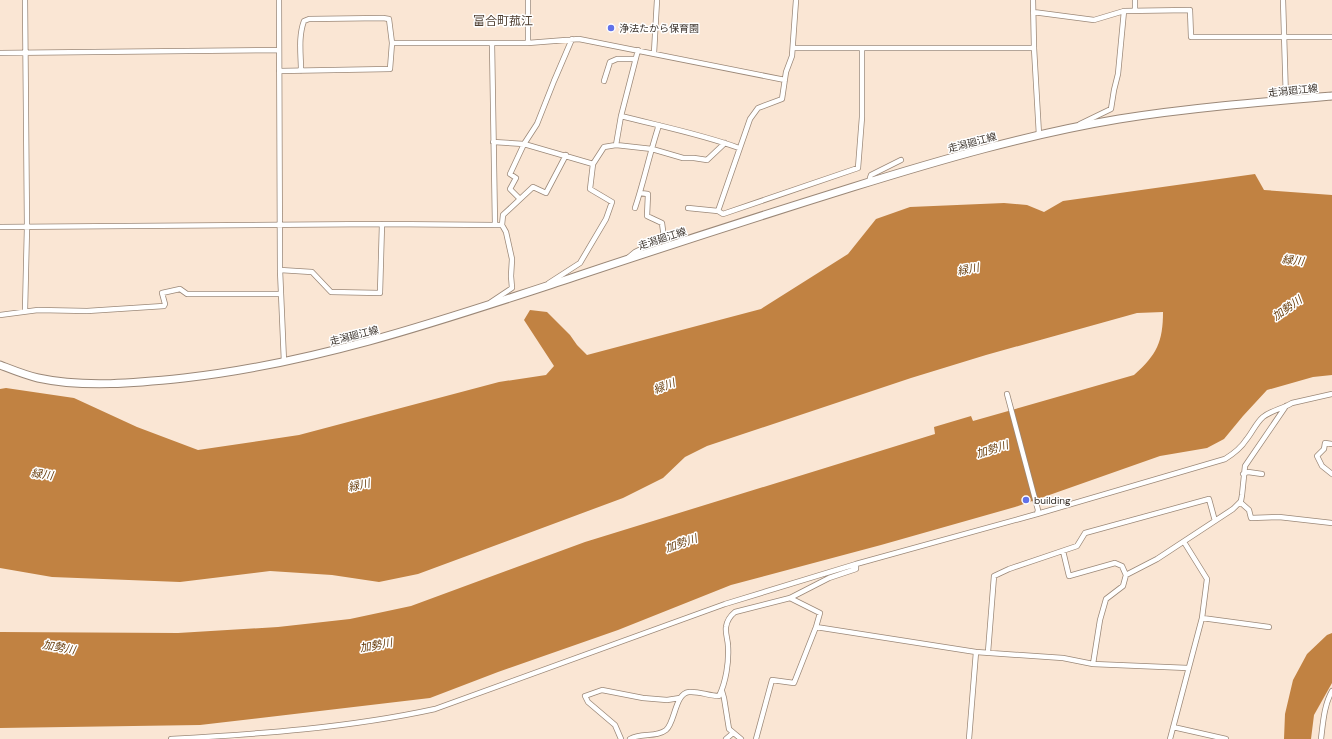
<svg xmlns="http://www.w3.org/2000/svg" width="1332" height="739" viewBox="0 0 1332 739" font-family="'DM Sans','Noto Sans JP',sans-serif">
	<rect width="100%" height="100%" fill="#fae6d4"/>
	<!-- water -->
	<path fill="#c18242" d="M1255 174 1264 190 1332 195V375L1313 377 1267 390 1243 416 1224 439 1207 448 1160 456 1015 507 881 545 731 585 618 630 498 672 430 698 200 725 0 728V632L178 633 278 627 350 619 411 606 585 542 935 434 934 427 971 416 973 421 1134 375C1157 355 1163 341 1163 312L1137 313 986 355 911 378 707 446 685 457 663 478 623 498 418 574 379 582 332 575 270 571 180 582 52 577 0 568V389L6 388 74 398 137 427 198 450 299 435 499 382 546 375 554 366 524 320 530 310 547 312 570 335 577 345 587 355 761 309 848 254 876 219 910 207 1004 203 1027 205 1044 212 1063 201Z
		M1332 633V683L1314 715 1311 739H1284L1285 714 1293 680 1307 654 1327 635Z"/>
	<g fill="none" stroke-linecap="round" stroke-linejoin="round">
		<defs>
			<path id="street" d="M25 0 27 227 25 311
				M279 0 280 270 284 362
				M528 0V43
				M796 0 792 56 786 72 782 99 758 108 750 119 718 211 723 214 858 168 862 117V48
				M1033 0 1034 48 1039 135
				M1283 0 1286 100
				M1135 10V0
				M1033 12 1094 20 1124 11 1190 10 1191 37H1332
				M392 43H528L579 39 785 80
				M492 43 495 225
				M793 48H1034
				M0 53 279 50
				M654 53 657 0
				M279 71 390 69 392 43 389 19 383 18 309 19 304 21C298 37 301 55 301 71
				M604 81 610 62 617 59H635
				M621 116C660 126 701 134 739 148
				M1080 124 1111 109 1114 90 1118 74 1124 11
				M493 142 524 144 593 164
				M616 145 621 116 638 50
				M870 181V178L871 175 901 160
				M520 199 510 189 516 178 510 174 524 144 537 124 554 81 572 39
				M635 208C644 181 650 152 659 125
				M688 208 718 211
				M0 227 382 224 495 225H502
				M629 257 635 252 664 238 662 223 647 216 648 194 640 193
				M280 270 312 272 331 292 380 293 382 224
				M549 283 580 263 606 219 612 202 590 189 593 164 604 147 616 145 652 149 683 158H694L707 160 725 143
				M491 302 512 288 511 276 512 259 506 232 502 225 503 215 533 187 546 193 566 155
				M0 315 38 310 87 311 164 306 165 304 162 293 180 289 187 294H281
				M1332 444 1325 443 1324 449 1317 456 1322 466 1332 474
				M1243 474 1248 472 1262 474
				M1240 502 1249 510 1251 518 1279 517 1332 523
				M1037 514 1225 459C1233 454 1241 448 1246 440 1252 433 1256 423 1263 417 1272 410 1282 409 1292 403L1332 394
				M1063 551 1069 576 1115 563 1122 566 1126 575
				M1202 618 1269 627
				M816 627 976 652 1063 658 1093 664 1188 668
				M988 652 994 576 1009 569 1077 546 1085 533 1209 499 1215 521
				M1093 664 1100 620 1106 599 1123 586 1126 575 1157 559 1233 509 1241 501 1242 495 1245 466 1286 406
				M722 691 724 698 729 729 741 739
				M1173 727 1226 739
				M171 739C259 734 348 728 435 709L725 604 856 564
				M621 739 615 725 588 702 585 696 602 690 643 698 667 700 680 698
				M630 739C641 732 656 738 666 730 675 723 675 693 689 692 699 691 709 696 719 696 726 682 729 662 728 646 728 640 725 633 726 627 727 620 730 616 735 612L790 598 829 578 856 569V564L1037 514 1038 510 1007 394
				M726 739 733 733
				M756 739 772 680 794 683 816 627 820 613 790 598
				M969 739 976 652
				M1170 739 1202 618 1207 579 1184 542
				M1321 739C1323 723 1324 705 1332 691"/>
			<path id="secondary" d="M0 365C13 370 25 375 38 378 84 388 137 383 184 378 318 363 446 319 574 277 667 246 760 216 853 187 940 160 1029 134 1119 119 1189 108 1261 102 1332 96"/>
		</defs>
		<!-- street casing -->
		<use href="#street" stroke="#9b8878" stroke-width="6"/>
		<!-- secondary casing -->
		<use href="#secondary" stroke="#9b8878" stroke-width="9"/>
		<!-- street -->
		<use href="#street" stroke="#fff" stroke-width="4.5"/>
		<!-- secondary -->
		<use href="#secondary" stroke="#fff" stroke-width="7"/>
	</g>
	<!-- markers -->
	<g fill="#6172e9" stroke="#fff" stroke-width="1.5">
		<circle cx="611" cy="28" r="4"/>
		<circle cx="1026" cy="500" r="4"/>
	</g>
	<g text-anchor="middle" stroke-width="3" stroke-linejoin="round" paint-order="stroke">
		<!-- poi labels -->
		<g font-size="10" fill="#3b332c" stroke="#fff" text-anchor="start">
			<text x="619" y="32">浄法たから保育園</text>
			<text x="1034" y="504">building</text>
		</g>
		<!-- street labels -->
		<g font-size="10" fill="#3b332c" stroke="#fff">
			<text transform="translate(1293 90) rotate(-6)" y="4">走潟廻江線</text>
			<text transform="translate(972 142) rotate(-15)" y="4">走潟廻江線</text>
			<text transform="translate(662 238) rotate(-18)" y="4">走潟廻江線</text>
			<text transform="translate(354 335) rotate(-14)" y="4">走潟廻江線</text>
		</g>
		<!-- water labels -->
		<g font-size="11" font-style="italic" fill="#6a3f0e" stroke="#fff">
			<text transform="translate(1293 260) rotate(7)" y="4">緑川</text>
			<text transform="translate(968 269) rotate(-11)" y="4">緑川</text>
			<text transform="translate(1287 308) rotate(-35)" y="4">加勢川</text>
			<text transform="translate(664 386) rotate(-21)" y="4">緑川</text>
			<text transform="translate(992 449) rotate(-17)" y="4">加勢川</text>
			<text transform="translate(42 474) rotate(8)" y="4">緑川</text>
			<text transform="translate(359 485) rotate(-12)" y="4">緑川</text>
			<text transform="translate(681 543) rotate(-19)" y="4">加勢川</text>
			<text transform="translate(376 645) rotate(-10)" y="4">加勢川</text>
			<text transform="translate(59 647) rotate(10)" y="4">加勢川</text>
		</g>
		<!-- quarter labels -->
		<g font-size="12" fill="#4e3e30" stroke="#fff">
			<text x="503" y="25">富合町菰江</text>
		</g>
	</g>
</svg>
